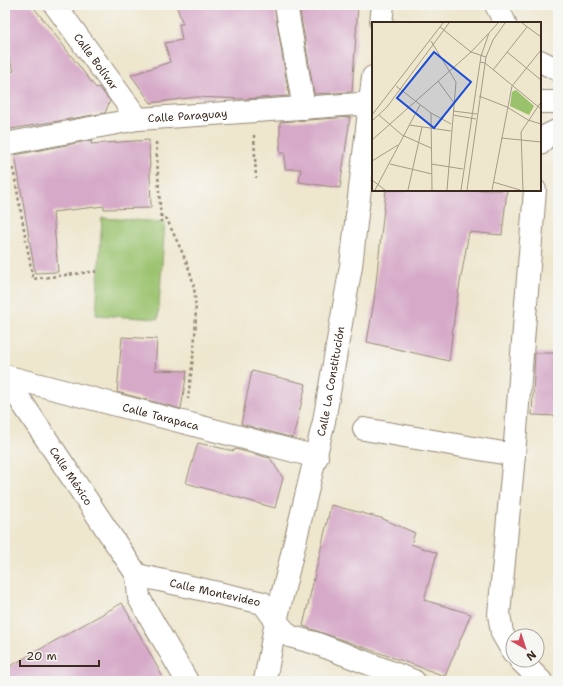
<svg xmlns="http://www.w3.org/2000/svg" width="563" height="686" viewBox="0 0 563 686" font-family="'Shantell Sans',sans-serif">
	<rect width="100%" height="100%" fill="#f6f6f2"/>
	<filter id="ink" filterUnits="userSpaceOnUse"><feTurbulence type="fractalNoise" baseFrequency=".025" numOctaves="2"/><feDisplacementMap in="SourceGraphic" scale="8" xChannelSelector="R" yChannelSelector="G"/><feConvolveMatrix kernelMatrix="1 2 1 2 8 2 1 2 1" color-interpolation-filters="sRGB"/></filter>
	<filter id="wash" filterUnits="userSpaceOnUse"><feTurbulence type="fractalNoise" baseFrequency=".012" numOctaves="4" result="noise"/><feDisplacementMap in="SourceGraphic" scale="16" xChannelSelector="R" yChannelSelector="G"/><feGaussianBlur stdDeviation="0.9" result="paint"/><feColorMatrix in="noise" values="0 0 0 0 0 0 0 0 0 0 0 0 0 0 0 0 0 1.4 0 .05"/><feComposite in="paint" operator="in"/></filter>
	<g filter="url(#wash)">
		<rect width="100%" height="100%" fill="#eee6cd"/>
		<!-- green -->
		<path fill="#9ac26d" stroke="#6a7646" d="M102 218 165 222 158 319 96 315Z"/>
		<g id="blocks">
			<!-- building -->
			<path fill="#d6a9c8" d="M15 5H32L96 88 99 87 110 101 105 113 5 130V74L14 71 5 48V11Z
				M176 5H274L289 96 244 99 196 97 151 103 131 75 170 62 165 43 182 40 179 24H183Z
				M299 5H358L352 92 314 94Z
				M350 117 340 188 299 182 301 169H285V153H280V122Z
				M92 140 91 144 149 140 151 208 104 209V206L53 212 58 272 35 273 15 155Z
				M386 190H507L502 235 469 232 455 311 449 361 367 342 374 301Z
				M122 337 157 339 155 370 187 371 181 409 117 392Z
				M535 353H558V416L532 415Z
				M252 371 306 384 293 438 241 424Z
				M198 443 234 451 235 449 270 458 283 478 275 508 186 483Z
				M331 505 381 518 415 533 411 544 437 553 424 600 471 614 445 676 303 626Z
				M122 603 165 681H5V669Z"/>
		</g>
	</g>
	<g filter="url(#ink)">
		<use href="#blocks" fill-opacity="0" stroke="#948876" stroke-width="1"/>
		<g fill="none" stroke-linecap="round" stroke-linejoin="round">
			<defs>
				<g id="minor">
					<path id="s1" d="M55 5 138 119"/>
					<path d="M286 5 304 108"/>
					<path d="M496 5 505 23"/>
					<path d="M381 23 383 5"/>
					<path d="M540 61 558 70"/>
					<path d="M540 102H558"/>
					<path id="s2" d="M5 144 138 119 373 103"/>
					<path d="M540 144 546 136 558 130"/>
					<path id="s3" d="M5 376 317 457"/>
					<path id="s4" d="M5 377 137 575 139 598 187 681"/>
					<path d="M364 429 514 455"/>
					<path id="s5" d="M137 575 263 603 276 621 289 636 315 643 414 681"/>
					<path d="M513 652 502 633 499 614 514 455 535 190"/>
					<path d="M520 660 541 681"/>
					<path id="s6" d="M265 681 276 621 324 421 351 266 373 77"/>
				</g>
			</defs>
			<!-- minor casing -->
			<use href="#minor" stroke="#948876" stroke-width="24"/>
			<!-- path -->
			<path stroke="#948876" stroke-width="2.5" stroke-dasharray="3 3" stroke-linecap="butt" d="M254 135 256 178
				M156 142 161 222
				M13 168 33 279 99 271
				M160 215 167 219C176 241 190 264 194 288 199 323 192 364 188 399"/>
			<!-- minor -->
			<use href="#minor" stroke="#fff" stroke-width="22"/>
		</g>
	</g>
	<g text-anchor="middle" stroke-width="3" stroke-linejoin="round" paint-order="stroke">
		<!-- street labels -->
		<g font-size="11" fill="#3b2a1e" stroke="#f6f6f2">
			<text dy="4" stroke="none"><textPath href="#s1" startOffset="70">Calle Bolívar</textPath></text>
			<text dy="4" stroke="none"><textPath href="#s2" startOffset="185">Calle Paraguay</textPath></text>
			<text dy="4" stroke="none"><textPath href="#s6" startOffset="307">Calle La Constitución</textPath></text>
			<text dy="4" stroke="none"><textPath href="#s3" startOffset="161">Calle Tarapaca</textPath></text>
			<text dy="4" stroke="none"><textPath href="#s4" startOffset="119">Calle México</textPath></text>
			<text dy="4" stroke="none"><textPath href="#s5" startOffset="80">Calle Montevideo</textPath></text>
		</g>
	</g>
	<!-- overview -->
	<g transform="translate(372 22)">
		<rect width="169" height="169" fill="#eee6cd"/>
		<path d="M144 68 162 84 157 93 138 84 140 70Z" fill="#9ac26d"/>
		<path fill="none" stroke="#a69b87" stroke-width="1" d="M150 1 169 15M68 5 99 30 114 35M59 19 84 60 75 168M99 30 116 12M135 30 169 58M108 40 113 41 169 87M121 48 155 5M66 59 82 81M24 64 59 91 79 102M107 74 135 85 156 98 169 102M81 89 105 92M59 91 60 168M0 93 71 1M7 93 30 113 59 126M81 93 104 97M0 99 15 85 77 1M37 103 79 109M129 116 169 120M0 118 99 30M0 139 26 123M18 142 60 152M59 142 91 147M0 158 13 168M121 160 148 168M3 168 48 83M36 168 50 105M89 168 109 34 117 11 126 1M95 168 114 35 121 18 133 1M120 168 140 64 169 28M151 168 149 110 169 80"/>
		<path fill="#1d4ed8" fill-opacity="0.15" stroke="#1d4ed8" stroke-width="2" d="M62 30 99 60 62 106 25 76Z"/>
		<rect width="169" height="169" fill="none" stroke="#3b2a1e" stroke-width="2"/>
	</g>
	<!-- margin -->
	<rect width="563" height="686" fill="none" stroke="#f6f6f2" stroke-width="20"/>
	<!-- north arrow -->
	<g transform="translate(525 648) rotate(141)"><circle r="19" fill="#f6f6f2" stroke="#aba49d"/>
	<path d="M0-3L7 15L0 10L-7 15Z" fill="#d1495b"/>
	<text y="-6" font-size="11" font-weight="bold" text-anchor="middle" fill="#3b2a1e">N</text>
	</g>
	<!-- scale -->
	<path d="M20 660v6h79v-6" fill="none" stroke="#3b2a1e" stroke-width="2"/>
	<text x="26" y="660" font-size="12" fill="#3b2a1e" stroke="#f6f6f2" stroke-width="3" paint-order="stroke">20 m</text>
</svg>
